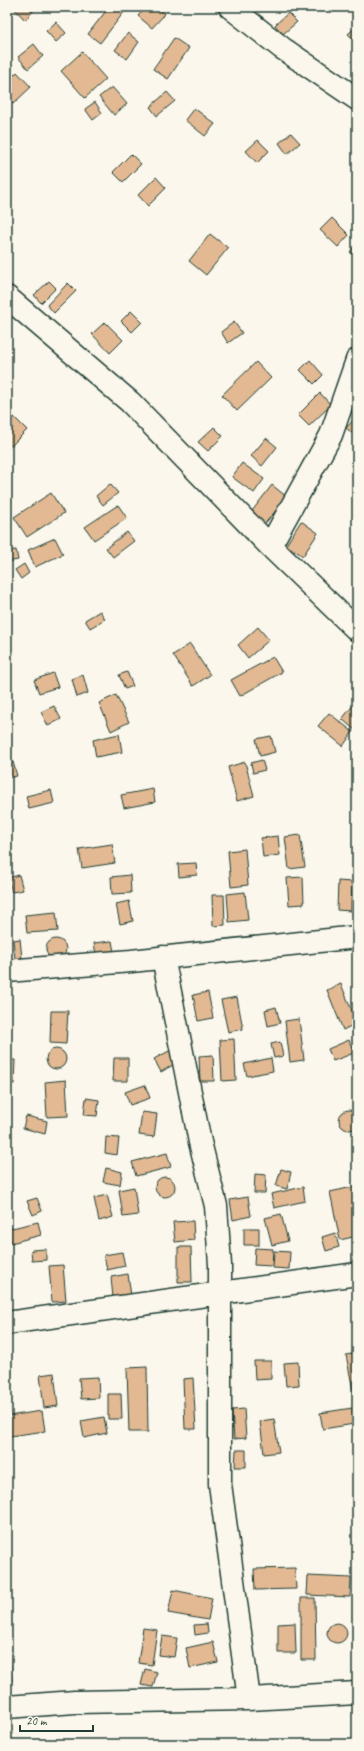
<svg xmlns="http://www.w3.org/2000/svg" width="364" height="1751" viewBox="0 0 364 1751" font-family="Caveat,sans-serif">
	<rect width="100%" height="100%" fill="#fbf7ec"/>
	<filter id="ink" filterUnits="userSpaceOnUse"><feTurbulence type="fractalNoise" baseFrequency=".025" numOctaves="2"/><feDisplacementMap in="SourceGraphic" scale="8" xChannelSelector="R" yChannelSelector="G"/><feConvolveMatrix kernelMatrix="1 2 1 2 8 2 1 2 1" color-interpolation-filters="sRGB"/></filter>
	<g filter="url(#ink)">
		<!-- building -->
		<path fill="#e2b992" stroke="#1f3d34" d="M13 7H37L25 20Z
			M109 7H128L100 43 88 34Z
			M146 7H157L165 14 152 28 138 16Z
			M288 13 297 22 283 34 275 25Z
			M56 22 66 33 56 42 46 31Z
			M357 26V43L348 34Z
			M128 33 139 42 127 59 115 50Z
			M174 38 189 48 168 79 153 69Z
			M34 44 43 56 28 69 18 57Z
			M82 52 106 79 85 98 61 71Z
			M17 72 31 87 13 104 7 98V82Z
			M112 87 127 104 114 115 99 97Z
			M167 92 175 101 157 116 150 107Z
			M95 102 102 113 93 120 85 109Z
			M194 108 215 124 205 136 185 120Z
			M291 133 300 143 287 154 279 143Z
			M258 140 269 151 257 163 246 151Z
			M131 154 141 164 123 182 113 172Z
			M156 177 166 188 148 206 138 195Z
			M332 218 349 235 338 247 320 230Z
			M210 234 228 248 206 275 189 261Z
			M357 243V258L350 252Z
			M49 281 56 288 41 303 34 295Z
			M68 283 76 291 54 313 47 305Z
			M131 311 142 322 132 332 121 321Z
			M105 322 123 340 110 353 92 334Z
			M234 322 242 333 228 343 221 332Z
			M310 360 323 375 314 384 300 370Z
			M256 362 271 378 237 411 222 395Z
			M320 393 331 405 309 426 298 415Z
			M13 416 27 430 7 450V422Z
			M357 416V437L346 428Z
			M214 427 223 436 208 451 198 442Z
			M266 438 277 447 262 466 251 456Z
			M242 463 264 479 254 493 232 477Z
			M110 484 118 493 103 505 96 496Z
			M272 485 287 497 263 526 249 515Z
			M51 493 64 513 27 537 14 517Z
			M118 505 127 518 94 540 85 527Z
			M301 521 318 533 303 556 286 545Z
			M127 532 134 541 113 557 106 548Z
			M55 538 63 554 35 567 28 550Z
			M16 550 18 560 7 562V551Z
			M24 564 29 573 21 579 15 570Z
			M100 611 105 619 90 628 85 620Z
			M258 627 269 640 248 658 238 645Z
			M190 644 210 675 193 686 173 655Z
			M273 657 282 672 240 696 231 680Z
			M127 672 133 686 125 689 119 675Z
			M53 673 58 687 39 693 34 680Z
			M83 675 88 693 77 697 72 679Z
			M116 695 129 722 111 731 99 703Z
			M355 703 357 705V732L342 719Z
			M54 706 61 719 48 726 41 712Z
			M329 713 353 732 343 746 318 726Z
			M119 734 122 752 96 757 93 740Z
			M271 736 275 752 260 756 256 739Z
			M262 760 265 770 253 773 251 763Z
			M13 762 17 776 7 778V764Z
			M245 762 254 796 237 801 228 767Z
			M153 789 155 802 124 808 121 795Z
			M51 790 54 803 29 809 26 796Z
			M300 835 305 867 289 869 285 837Z
			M278 836 280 855 263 857 261 838Z
			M112 844 115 863 82 868 79 849Z
			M245 849 248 885 231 887 228 851Z
			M196 863 197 875 179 877 178 864Z
			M19 875 23 890 12 892 8 878Z
			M130 875 131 893 112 894 111 877Z
			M303 877 304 904 289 905 287 878Z
			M338 881 352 882 351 911 337 910Z
			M245 892 248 920 229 922 227 894Z
			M212 895H224L225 925 213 926Z
			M129 901 133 921 120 924 116 904Z
			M56 912 58 931 27 933 25 915Z
			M9 939 10 964H7V940Z
			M20 939 22 958 15 959 13 940Z
			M46 949a10 10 0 1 1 20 0a10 10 0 1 1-20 0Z
			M112 941 114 952 96 955 94 943Z
			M341 984 357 1023 343 1030 327 990Z
			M208 992 213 1018 198 1021 193 995Z
			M237 997 243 1029 228 1032 221 1000Z
			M276 1007 280 1023 268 1026 265 1010Z
			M51 1011H68L66 1044 50 1043Z
			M299 1019 304 1060 290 1062 285 1021Z
			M234 1039 236 1080 222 1081 220 1040Z
			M349 1040 354 1053 333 1061 328 1049Z
			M280 1042 283 1056 274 1058 271 1044Z
			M46 1059a10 10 0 1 1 20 0a10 10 0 1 1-20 0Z
			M171 1050 178 1062 161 1072 154 1059Z
			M213 1055 214 1081H200L199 1056Z
			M114 1058H128V1081H113Z
			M271 1058 273 1071 247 1076 244 1064Z
			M7 1060H15L14 1084H7Z
			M66 1080 68 1116 47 1117 45 1082Z
			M145 1085 150 1098 130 1105 125 1092Z
			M86 1098 99 1100 97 1116 84 1115Z
			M339 1120a10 10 0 1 1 20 0a10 10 0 1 1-20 0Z
			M142 1112 157 1114 154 1137 139 1135Z
			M26 1116 47 1121 45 1134 23 1128Z
			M106 1137 119 1138 117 1155 105 1153Z
			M167 1153 171 1167 136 1176 132 1162Z
			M106 1168 122 1172 120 1185 103 1182Z
			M281 1169 291 1172 287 1189 276 1186Z
			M255 1174 266 1175 265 1193H254Z
			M155 1187a10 10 0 1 1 20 0a10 10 0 1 1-20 0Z
			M357 1186V1204L353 1205 357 1236 340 1240 330 1192Z
			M134 1187 138 1215 123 1217 119 1190Z
			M303 1187 305 1201 274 1208 271 1194Z
			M107 1195 113 1217 99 1221 94 1198Z
			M248 1197 251 1216 233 1220 230 1200Z
			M37 1198 42 1211 33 1215 27 1201Z
			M281 1214 288 1241 272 1245 265 1218Z
			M193 1221 194 1240 175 1242 173 1222Z
			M38 1222 41 1235 11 1243 8 1229Z
			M244 1228H259V1245H244Z
			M335 1233 339 1247 326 1251 322 1237Z
			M178 1247H191L192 1282H178Z
			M255 1248 273 1249 272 1266 254 1265Z
			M46 1249V1260L32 1261 31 1250Z
			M274 1251 290 1252 289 1269 273 1268Z
			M122 1252 125 1266 107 1270 104 1255Z
			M63 1265 66 1301 52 1302 49 1266Z
			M128 1274 131 1296 113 1298 111 1277Z
			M357 1353V1400H355L346 1355Z
			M254 1361H271V1379L255 1380Z
			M298 1362 299 1385 286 1386 284 1363Z
			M147 1367 148 1432H129L127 1368Z
			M54 1373 58 1406 44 1408 40 1375Z
			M98 1377 99 1398 81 1399 79 1378Z
			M193 1378 196 1429H185L183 1379Z
			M108 1394H121L122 1419H108Z
			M352 1408 354 1424 323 1429 320 1413Z
			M244 1409 246 1438 234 1439 232 1410Z
			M42 1411 45 1431 10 1436 8 1416Z
			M104 1417 107 1433 84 1438 81 1421Z
			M274 1419 279 1452 264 1454 260 1421Z
			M236 1450H246V1467H235Z
			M295 1568 296 1589 255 1590 254 1569Z
			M308 1576 351 1578 350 1597 307 1595Z
			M356 1576H357V1621Z
			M173 1590 212 1598 208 1620 168 1613Z
			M301 1598H315L316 1660H301Z
			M295 1623 296 1653H278V1624Z
			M327 1633a10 10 0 1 1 20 0a10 10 0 1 1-20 0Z
			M7 1624 12 1681 7 1682Z
			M207 1624 208 1633 195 1635 194 1625Z
			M143 1628 157 1630 152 1665 138 1663Z
			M162 1636 177 1638 174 1657 159 1655Z
			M213 1642 218 1662 190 1668 186 1648Z
			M355 1663H357V1685H353Z
			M145 1669 157 1672 153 1687 141 1685Z"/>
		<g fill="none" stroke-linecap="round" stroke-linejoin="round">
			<defs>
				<path id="minor" d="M230 7 282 48 357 99
					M7 297 130 402 270 546 357 630
					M270 546 331 435 357 360
					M163 957 200 1142 216 1206 220 1265V1484L249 1699
					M7 971 131 961 357 937
					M7 1323 357 1274
					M7 1707 75 1702 249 1699 357 1693"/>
			</defs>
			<!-- minor casing -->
			<use href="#minor" stroke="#1f3d34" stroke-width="25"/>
			<!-- minor -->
			<use href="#minor" stroke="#fbf7ec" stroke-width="22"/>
		</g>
	</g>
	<!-- margin -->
	<rect width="364" height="1751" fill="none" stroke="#fbf7ec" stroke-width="24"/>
	<rect x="12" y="12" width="340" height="1727" fill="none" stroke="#1f3d34" stroke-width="1.5" filter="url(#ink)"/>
	<!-- scale -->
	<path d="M20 1725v6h73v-6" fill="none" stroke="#1f3d34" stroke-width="2"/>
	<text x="26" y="1725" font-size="12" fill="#1f3d34" stroke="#fbf7ec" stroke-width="3" paint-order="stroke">20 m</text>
</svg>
